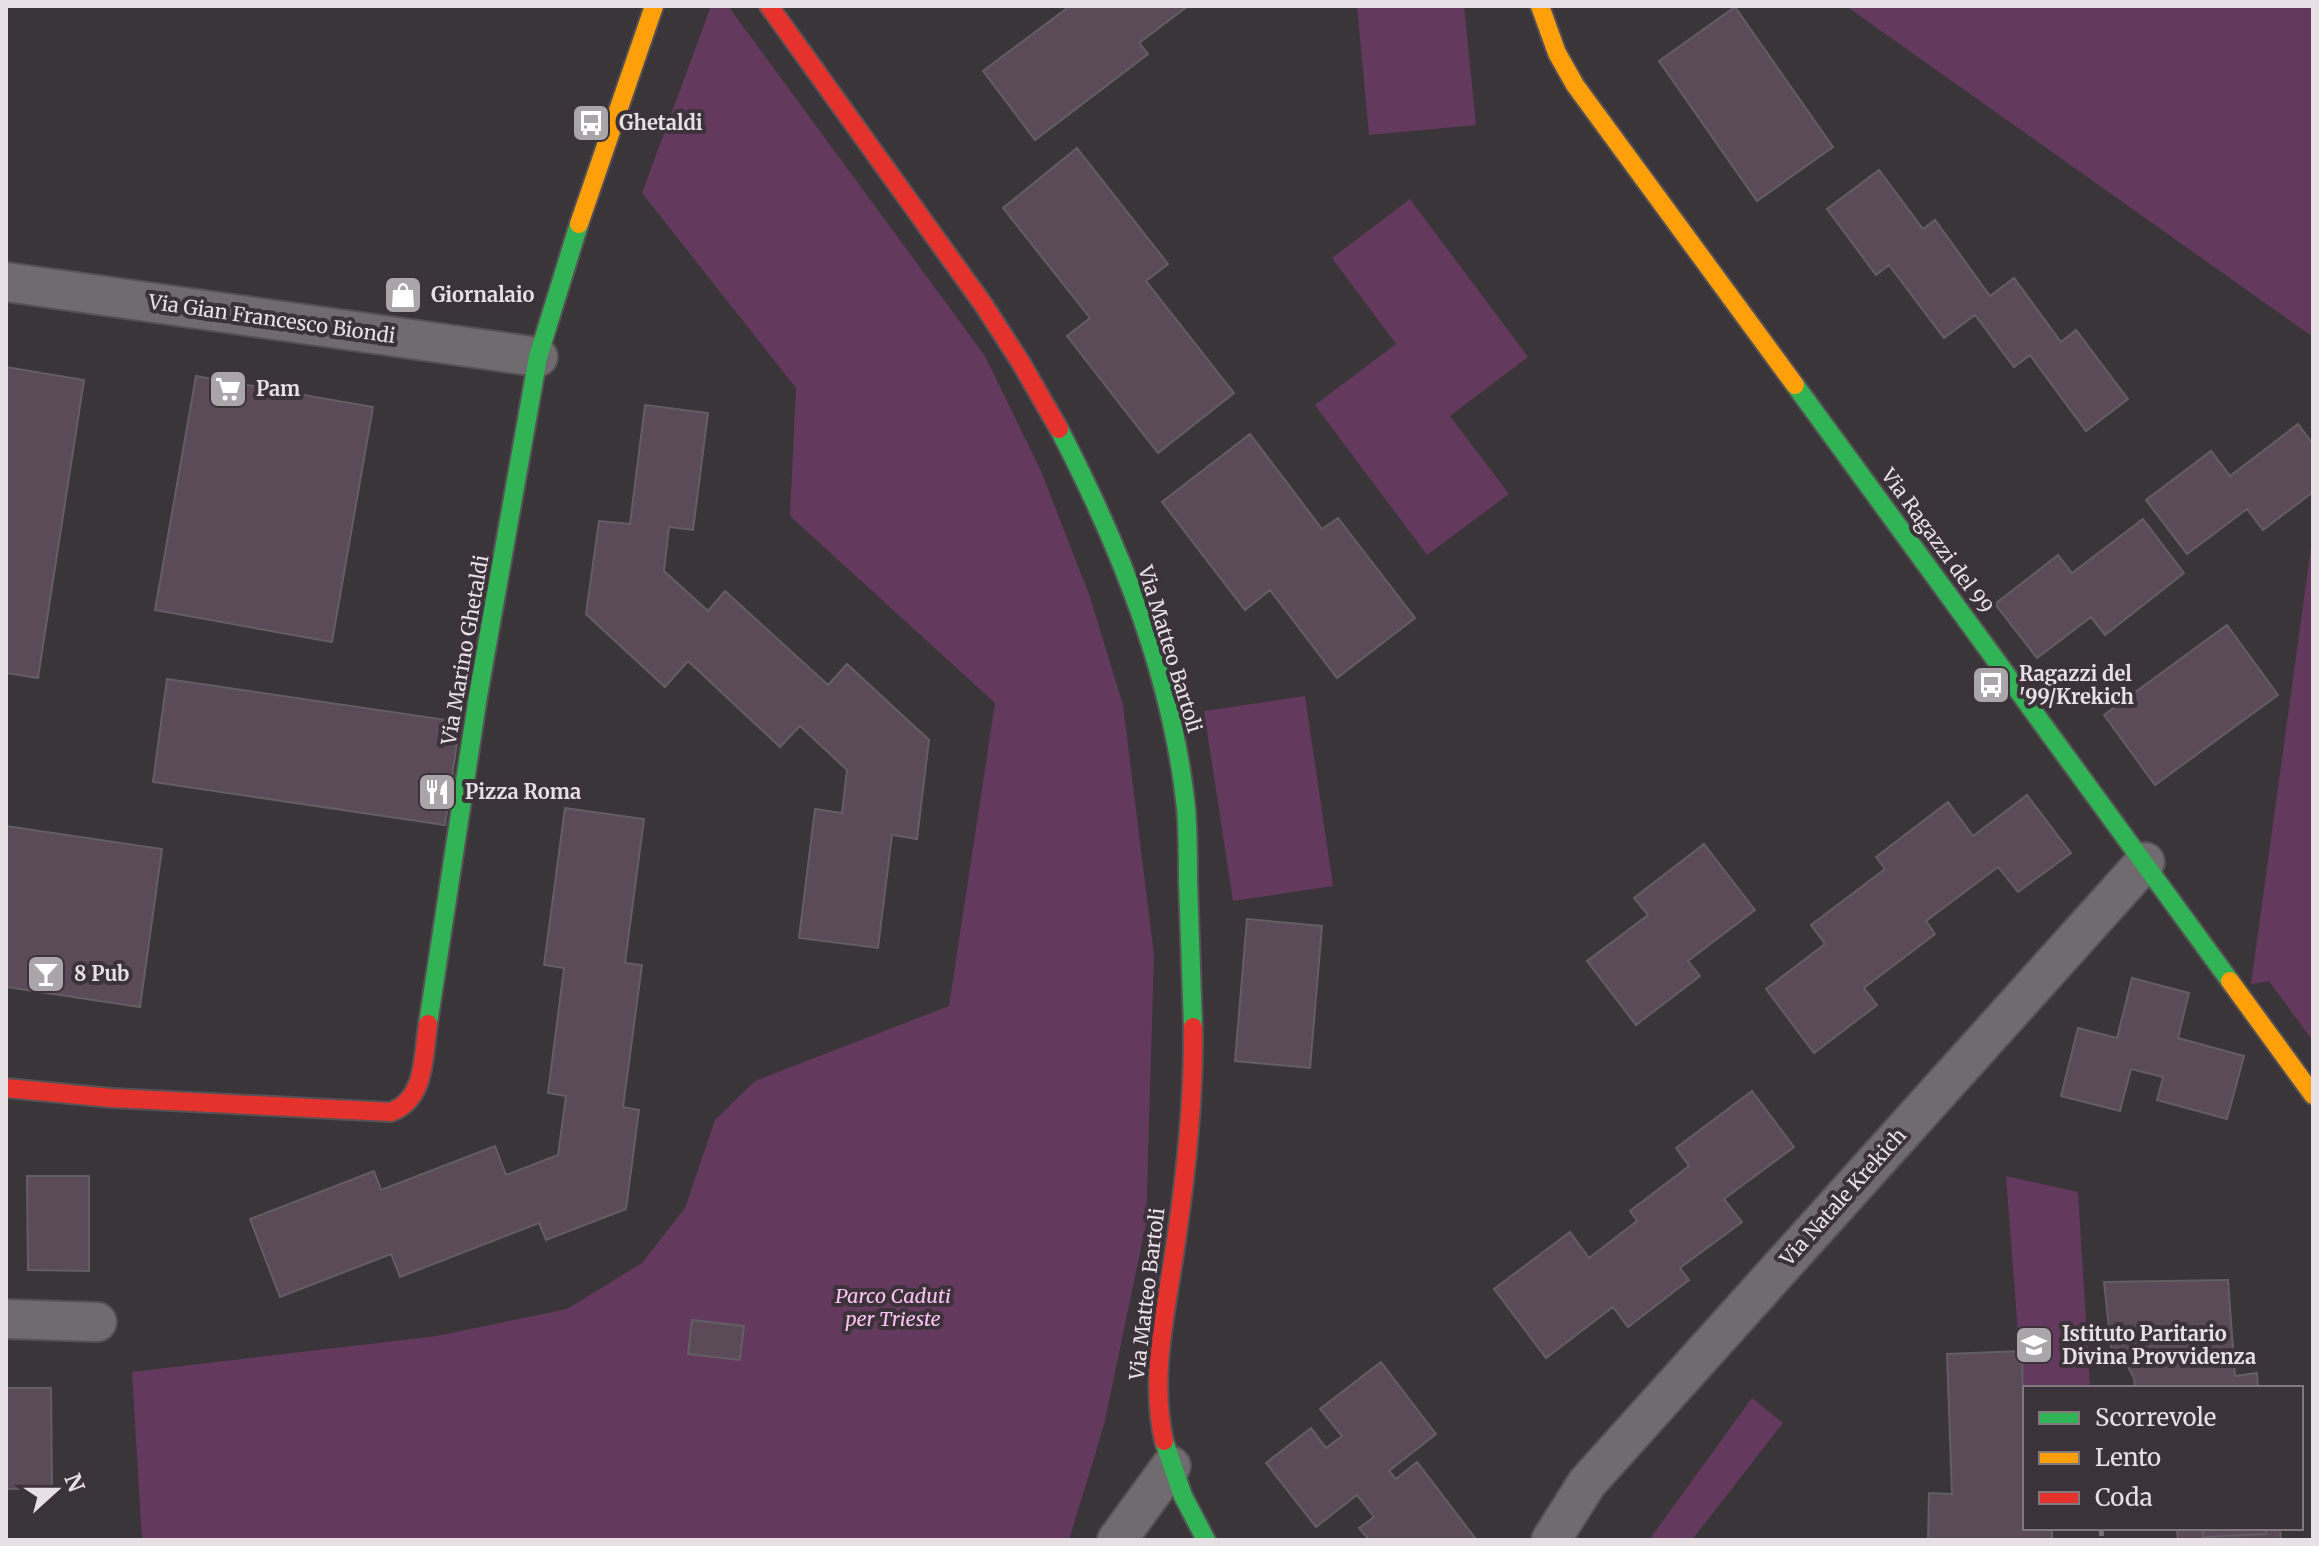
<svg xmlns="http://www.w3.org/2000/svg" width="2319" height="1546" viewBox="0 0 2319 1546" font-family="Merriweather,serif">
	<rect width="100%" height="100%" fill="#3a3539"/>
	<!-- green -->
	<path fill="#633a5d" d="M711 6H728L985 356 1041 471 1090 597 1123 705 1154 955 1146 1224 1104 1425 1069 1540H142L132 1372 437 1336 567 1309 642 1263 685 1208 715 1120 755 1081 949 1006 995 703 790 516 796 388 642 193Z
		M1357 6H1464L1476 125 1369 135Z
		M1846 6H2313V337Z
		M1410 199 1528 357 1450 416 1509 494 1427 555 1315 405 1396 344 1332 258Z
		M2313 533V1041L2269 981 2251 984Z
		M1305 696 1333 886 1233 901 1204 711Z
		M2006 1176 2078 1192 2090 1388H2025V1424Z
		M1752 1398 1783 1423 1692 1540H1649Z"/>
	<!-- building -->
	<path fill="#5b4b59" stroke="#625e62" stroke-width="2" d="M1070 6H1188L1139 43 1148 54 1035 140 983 71Z
		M1735 7 1833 147 1757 201 1659 61Z
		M1077 148 1168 264 1146 281 1234 393 1158 453 1067 336 1090 318 1003 208Z
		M1879 170 1923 229 1935 220 1990 296 2014 278 2061 342 2076 330 2128 399 2086 431 2030 355 2014 367 1975 315 1944 338 1889 265 1876 275 1827 209Z
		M6 367 84 380 38 678 6 673Z
		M196 376 373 407 332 642 155 610Z
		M645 405 708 413 693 530 669 527 664 571 708 611 725 591 828 685 847 664 929 740 917 839 892 835 878 948 799 938 815 809 842 813 847 770 800 726 780 747 688 661 665 687 586 614 599 521 630 524Z
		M2298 424 2313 444V492L2263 530 2247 509 2187 554 2146 500 2211 451 2230 476Z
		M1250 434 1322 529 1338 518 1415 618 1337 678 1270 590 1245 610 1162 502Z
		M2143 519 2184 573 2105 635 2091 617 2037 658 1995 604 2058 555 2072 573Z
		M2227 625 2278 695 2155 785 2104 715Z
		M167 679 460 722 445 825 153 782Z
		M2027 795 2071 853 2018 892 1998 867 1926 921 1935 934 1864 988 1877 1005 1814 1053 1766 989 1825 944 1811 925 1885 869 1876 857 1948 802 1973 836Z
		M565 808 644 819 625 963 642 965 623 1107 639 1110 626 1209 546 1240 539 1223 400 1277 391 1254 280 1297 250 1219 374 1171 381 1190 495 1146 506 1175 558 1155 566 1096 548 1093 564 968 544 965Z
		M6 826 162 849 140 1007 6 987Z
		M1704 844 1755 910 1688 961 1700 976 1636 1025 1587 961 1648 915 1634 898Z
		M1247 919 1322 926 1310 1068 1235 1061Z
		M2132 978 2189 993 2178 1038 2244 1056 2227 1119 2157 1100 2163 1077 2131 1069 2120 1111 2061 1096 2078 1028 2117 1038Z
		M1752 1091 1794 1147 1724 1199 1742 1222 1680 1268 1689 1280 1628 1327 1613 1307 1546 1358 1494 1289 1570 1232 1589 1258 1637 1221 1630 1211 1689 1166 1676 1148Z
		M27 1176H89V1271L28 1270Z
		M2228 1280 2235 1376 2257 1373 2258 1388H2135L2134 1378 2127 1365 2119 1366 2112 1355 2104 1282Z
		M692 1320 744 1326 740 1360 688 1354Z
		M2022 1351 2025 1528H2052V1540H1928L1929 1493 1952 1494 1947 1354Z
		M1381 1362 1436 1434 1389 1471 1396 1479 1417 1462 1475 1538 1471 1540H1369L1359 1528 1374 1517 1357 1495 1316 1527 1266 1463 1311 1428 1326 1448 1342 1436 1320 1409Z
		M6 1388H51L52 1488 6 1489Z
		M2203 1528H2266V1534L2203 1537Z
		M2280 1528 2281 1540H2178L2177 1529Z"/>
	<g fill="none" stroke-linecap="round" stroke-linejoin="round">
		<defs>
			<path id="street" d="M6 282 538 357
				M6 1319 97 1322
				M1117 1540 1171 1466
				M1551 1540 1587 1483 2145 862"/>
			<path id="fast" d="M1795 385 2230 981
				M1059 429C1120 547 1172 675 1186 808 1188 832 1188 857 1188 881 1190 930 1191 979 1193 1027
				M428 1024 478 696 538 357 579 224
				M1164 1441 1183 1496 1206 1540"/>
			<path id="slow" d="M1540 6 1557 53 1575 85 1795 385
				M579 224 654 6
				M2230 981 2313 1095"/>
			<path id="jam" d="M769 6 983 304 1021 363 1059 429
				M6 1088 112 1098 391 1112C426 1099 423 1056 428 1024
				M1164 1441C1149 1375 1167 1307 1176 1241 1186 1174 1194 1096 1193 1027"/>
		</defs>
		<!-- street casing -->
		<use href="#street" stroke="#555154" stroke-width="42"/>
		<!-- fast casing -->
		<use href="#fast" stroke="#555154" stroke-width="22"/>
		<!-- slow casing -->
		<use href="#slow" stroke="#555154" stroke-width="22"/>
		<!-- jam casing -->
		<use href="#jam" stroke="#555154" stroke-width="22"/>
		<!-- path -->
		<path stroke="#767275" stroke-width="5" stroke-dasharray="8 4" stroke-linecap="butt" d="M2101 1528 2102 1540"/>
		<!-- street -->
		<use href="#street" stroke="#6f6b6e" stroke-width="38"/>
		<!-- fast -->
		<use href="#fast" stroke="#30b455" stroke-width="18"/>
		<!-- slow -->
		<use href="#slow" stroke="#ff9f0a" stroke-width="18"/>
		<!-- jam -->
		<use href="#jam" stroke="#e5322d" stroke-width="18"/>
	</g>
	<!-- icons -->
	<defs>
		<symbol id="bus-square" viewBox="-11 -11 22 22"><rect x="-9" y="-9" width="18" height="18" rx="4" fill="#aaa5a9" stroke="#3c333a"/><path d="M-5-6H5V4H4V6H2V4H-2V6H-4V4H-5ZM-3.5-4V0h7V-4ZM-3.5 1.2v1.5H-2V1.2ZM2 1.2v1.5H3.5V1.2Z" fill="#fff"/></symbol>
		<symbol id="shop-square" viewBox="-11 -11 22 22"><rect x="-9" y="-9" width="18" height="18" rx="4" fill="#aaa5a9" stroke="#3c333a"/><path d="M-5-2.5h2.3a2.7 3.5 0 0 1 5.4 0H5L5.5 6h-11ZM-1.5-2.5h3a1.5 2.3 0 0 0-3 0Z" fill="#fff"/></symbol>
		<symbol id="supermarket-square" viewBox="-11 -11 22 22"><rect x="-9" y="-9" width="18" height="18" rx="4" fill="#aaa5a9" stroke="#3c333a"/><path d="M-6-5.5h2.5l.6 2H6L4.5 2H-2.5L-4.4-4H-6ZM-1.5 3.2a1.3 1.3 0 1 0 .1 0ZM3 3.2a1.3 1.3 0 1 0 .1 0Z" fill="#fff"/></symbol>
		<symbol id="restaurant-square" viewBox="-11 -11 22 22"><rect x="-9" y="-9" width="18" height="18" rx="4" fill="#aaa5a9" stroke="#3c333a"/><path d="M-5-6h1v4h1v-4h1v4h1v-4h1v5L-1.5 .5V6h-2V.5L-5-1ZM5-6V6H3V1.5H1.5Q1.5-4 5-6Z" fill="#fff"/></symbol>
		<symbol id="bar-square" viewBox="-11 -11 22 22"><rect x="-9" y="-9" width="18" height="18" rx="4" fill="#aaa5a9" stroke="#3c333a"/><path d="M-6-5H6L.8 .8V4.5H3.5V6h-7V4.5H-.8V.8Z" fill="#fff"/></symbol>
		<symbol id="school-square" viewBox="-11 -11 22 22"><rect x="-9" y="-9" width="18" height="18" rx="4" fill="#aaa5a9" stroke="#3c333a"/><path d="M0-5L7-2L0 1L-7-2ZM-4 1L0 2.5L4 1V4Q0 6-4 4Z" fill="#fff"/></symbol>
	</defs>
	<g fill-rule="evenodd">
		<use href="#bus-square" x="569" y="101" width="44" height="44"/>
		<use href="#shop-square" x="381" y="273" width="44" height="44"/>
		<use href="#supermarket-square" x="206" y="367" width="44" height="44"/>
		<use href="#bus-square" x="1969" y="663" width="44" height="44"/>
		<use href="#restaurant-square" x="415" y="770" width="44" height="44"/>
		<use href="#bar-square" x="24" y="952" width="44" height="44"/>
		<use href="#school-square" x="2012" y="1323" width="44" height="44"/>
	</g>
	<g text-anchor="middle" stroke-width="8" stroke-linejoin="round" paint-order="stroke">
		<!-- poi labels -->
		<g font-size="20" font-weight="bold" fill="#e7e1e5" stroke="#3c333a" text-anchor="start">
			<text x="619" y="130">Ghetaldi</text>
			<text x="431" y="302">Giornalaio</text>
			<text x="256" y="396">Pam</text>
			<text x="2019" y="681">Ragazzi del<tspan x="2019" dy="23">'99/Krekich</tspan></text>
			<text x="465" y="799">Pizza Roma</text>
			<text x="74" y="981">8 Pub</text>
			<text x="2062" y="1341">Istituto Paritario<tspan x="2062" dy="23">Divina Provvidenza</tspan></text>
		</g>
		<!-- street labels -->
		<g font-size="20" fill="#e7e1e5" stroke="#3c333a">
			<text transform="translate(272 319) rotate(8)" y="7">Via Gian Francesco Biondi</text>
			<text transform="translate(1937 541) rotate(54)" y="7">Via Ragazzi del 99</text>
			<text transform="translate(1170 649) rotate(73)" y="7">Via Matteo Bartoli</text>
			<text transform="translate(465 650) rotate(-80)" y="7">Via Marino Ghetaldi</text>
			<text transform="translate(1843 1197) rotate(-48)" y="7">Via Natale Krekich</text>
			<text transform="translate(1147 1294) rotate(-83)" y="7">Via Matteo Bartoli</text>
		</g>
		<!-- park labels -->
		<g font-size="20" font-style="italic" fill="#fec3f4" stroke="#3c333a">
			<text x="893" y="1303">Parco Caduti<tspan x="893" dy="23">per Trieste</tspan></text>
		</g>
	</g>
	<!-- border -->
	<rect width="2319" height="1546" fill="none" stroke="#e7e1e5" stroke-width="16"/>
	<!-- legend -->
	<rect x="2023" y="1386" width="280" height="144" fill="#3c333a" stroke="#80797e" stroke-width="2"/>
	<rect x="2039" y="1412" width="40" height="12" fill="#30b455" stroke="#80797e" stroke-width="2"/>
	<text x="2095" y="1426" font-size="24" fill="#e7e1e5">Scorrevole</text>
	<rect x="2039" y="1452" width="40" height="12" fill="#ff9f0a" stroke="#80797e" stroke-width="2"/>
	<text x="2095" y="1466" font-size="24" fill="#e7e1e5">Lento</text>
	<rect x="2039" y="1492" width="40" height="12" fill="#e5322d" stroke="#80797e" stroke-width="2"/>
	<text x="2095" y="1506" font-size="24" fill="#e7e1e5">Coda</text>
	<!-- north arrow -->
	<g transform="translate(56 1490) rotate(69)" stroke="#3c333a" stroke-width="6" paint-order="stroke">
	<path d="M0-6L14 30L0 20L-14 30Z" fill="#e7e1e5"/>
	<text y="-12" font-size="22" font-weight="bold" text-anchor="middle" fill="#e7e1e5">N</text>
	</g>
</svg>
